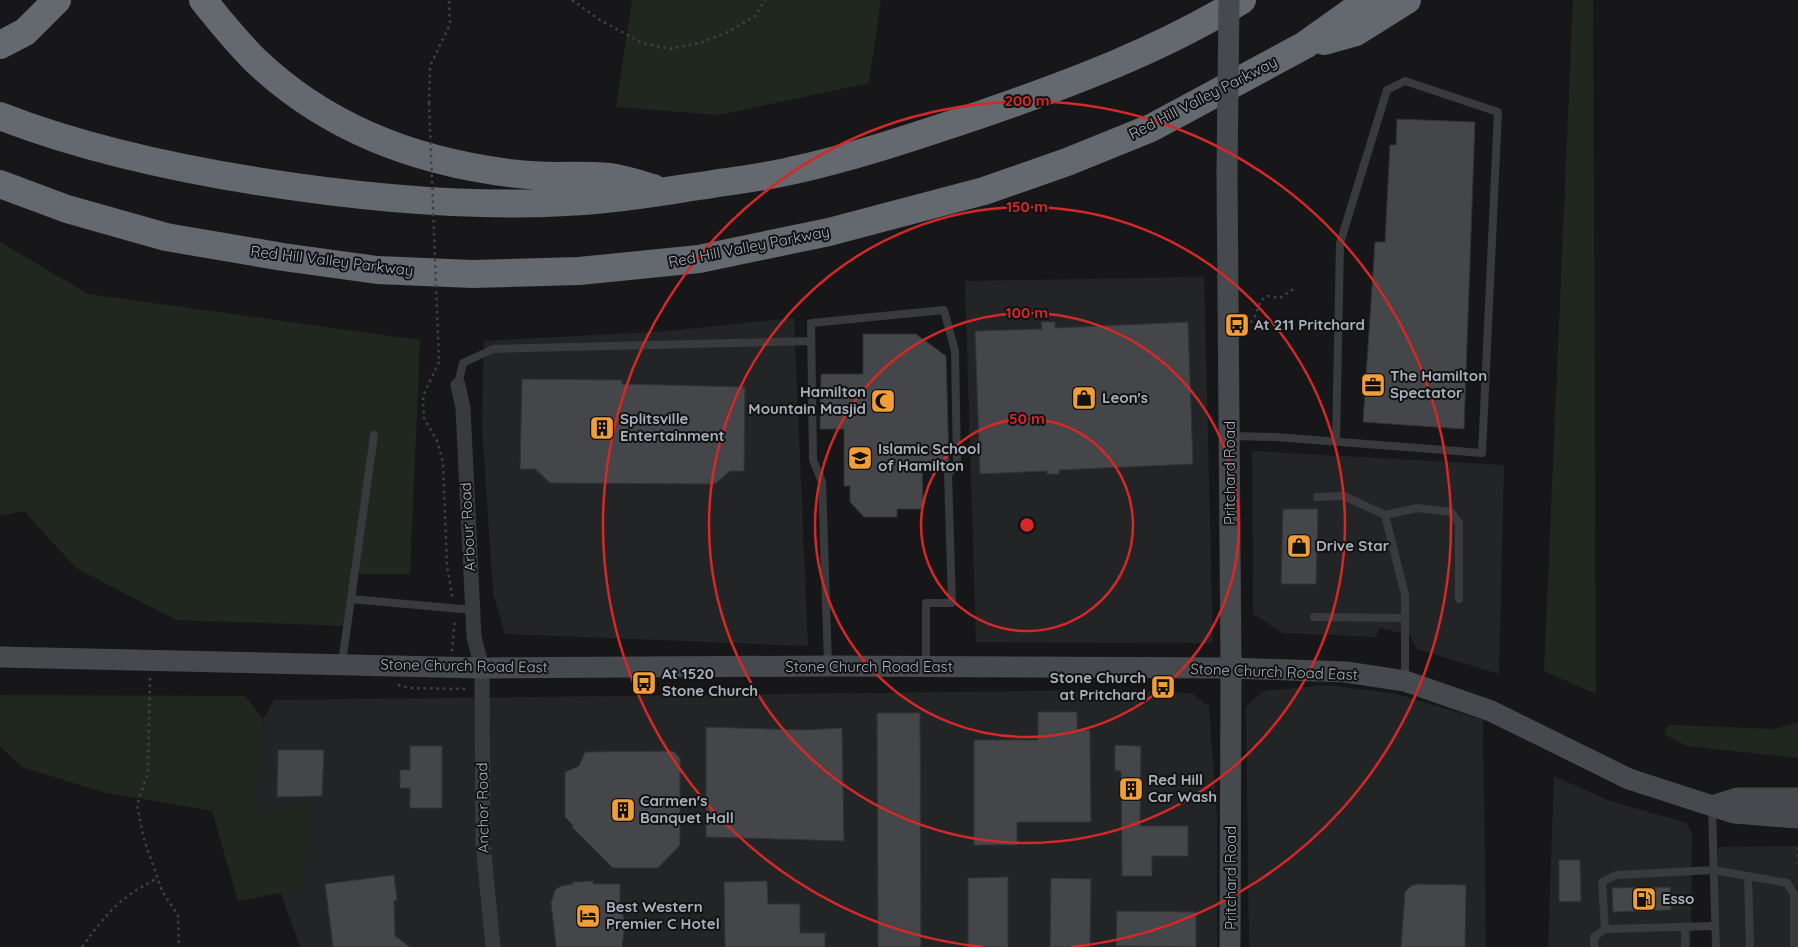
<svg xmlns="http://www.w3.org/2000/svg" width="1798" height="947" viewBox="0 0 1798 947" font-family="Quicksand,sans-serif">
	<rect width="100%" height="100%" fill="#171719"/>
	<!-- built -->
	<path fill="#232426" d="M1204 277 1213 643 976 642 965 281Z
		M794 318 808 646 505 634 493 593 482 427 484 341 668 331Z
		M1252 451 1504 465 1499 674 1417 649 1410 635 1379 628 1376 637 1282 633 1253 614Z
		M1327 685 1397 694 1483 720 1486 947H1249L1246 707 1252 700 1264 691Z
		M1121 690 1192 693 1209 706 1217 816V947H300L253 815 263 719 274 700Z
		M1554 776 1610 801 1687 823 1692 835 1691 947H1548Z
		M1798 846V947H1720L1718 847Z"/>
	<!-- green -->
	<path fill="#1f271f" d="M632 0H881L869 83 719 115 616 107Z
		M1573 0H1593L1596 694 1544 671Z
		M0 242 88 294 420 340 410 574H352L351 626 176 620 76 568 24 511 0 516Z
		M0 695 245 696 263 719 254 815 310 806 302 889 238 901 212 811 102 792 22 767 0 746Z
		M1798 722V758L1687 746 1664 734 1668 725 1775 729Z"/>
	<!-- building -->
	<path fill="#444649" stroke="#313235" d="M1397 119 1475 122 1464 429 1363 422 1375 242H1385L1390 145H1396Z
		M1041 322H1055V328L1188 322 1193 464 1059 470V474H1047V471L980 474 975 331 1042 329Z
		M863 334H916L946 356 949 463H922L923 509H897V517H864L850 502V486H844V429H820L821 374H863Z
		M522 379 622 380V384L745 387 744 471H730L715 484 550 483 535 469H520Z
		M1283 509H1318L1316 584H1281Z
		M1038 712H1077V730H1090L1091 822H1017V845H974V740H1038Z
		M877 713H920L921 947H878Z
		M706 727 804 730 842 728 844 841 706 837Z
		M1115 745 1141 746 1140 826H1188V856H1152V876H1122L1121 771H1115Z
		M410 746H442V808H410V788H400V770H410Z
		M278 750H324L322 796 277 797Z
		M673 751 680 758V845L658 868H613L572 827 573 825 565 817V772L579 766 585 752Z
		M1559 860H1580L1581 901 1559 902Z
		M394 875 397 900 394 901 395 936 410 947H333L325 884Z
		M1008 877V947H968V878Z
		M1051 878 1091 879 1090 947H1050Z
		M593 881V884H620V910L622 909 625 925 622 947H556L551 903 555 890 561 886 573 884V882Z
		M767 881 768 904H800V933H825V947H725L724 882Z
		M1418 884 1466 885 1465 947H1401L1405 892 1411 886Z
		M1670 887 1671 910 1613 912 1612 888Z
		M1117 911 1196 912V947L1116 946Z"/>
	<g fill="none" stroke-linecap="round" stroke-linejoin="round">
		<!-- path -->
		<path stroke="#3e4145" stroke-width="2.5" stroke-dasharray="2.5 4" stroke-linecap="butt" d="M572 0 600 20 642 43 670 49 703 42 730 31 755 16 765 0
			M429 103 430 66 450 24 449 0
			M1246 327 1254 319 1261 300 1268 296 1280 298 1296 287
			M439 362 423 396 424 418 437 441 443 462 447 567 453 599
			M452 651 455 619
			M150 678 148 772 137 805 144 839 162 891 178 915 179 947
			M398 685 409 688 467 689
			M1798 848V865
			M82 947C108 912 117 899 158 878"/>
		<!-- lane -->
		<path stroke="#383a3e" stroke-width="8" d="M458 385 463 363 493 349 811 341
			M1231 436 1276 437 1482 453 1498 112 1405 81 1387 90 1340 243 1336 441
			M1317 497 1344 496 1385 515 1405 595V681
			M1385 515 1417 508 1451 512 1459 523V599
			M351 599 472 610
			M1314 617 1405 618
			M342 663 374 435
			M828 664 822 482 813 460 811 323 944 310 955 351 957 464 948 474 952 603H926V664
			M1712 808 1716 947
			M1748 876 1750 947
			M1715 926 1605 929 1602 882 1616 875 1714 870 1787 883 1794 894V947
			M1594 947V937L1605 929
			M1685 947V927"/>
		<!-- street -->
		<path stroke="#383a3e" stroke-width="15" d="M458 385 463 408 474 637 482 668 483 844 493 947"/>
		<!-- secondary -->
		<path stroke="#46494e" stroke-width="21" d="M1227 173 1231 668 1230 947
			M0 657 482 668 828 666 1231 668 1346 672 1405 681 1491 711 1629 779 1734 813 1798 818
			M1712 806 1737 798H1798"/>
		<!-- highway -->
		<path stroke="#64686f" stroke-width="28" d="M203 0C219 20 236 41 255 60 328 130 419 163 518 174 548 178 579 174 609 177 624 179 639 184 653 188
			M1324 41 1356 32 1407 0
			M0 45 25 32 57 0
			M0 116C82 148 169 167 256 181 357 197 463 208 566 202 615 200 664 191 713 184 738 180 765 177 790 171 855 157 919 135 982 114 1072 83 1160 50 1242 0
			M0 184 67 209 166 237 283 257 377 270 472 274 579 271 699 259 829 232 984 191 1067 162 1151 128 1305 45 1368 0"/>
		<!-- path-bridge -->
		<path stroke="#3e4145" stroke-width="2.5" stroke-dasharray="2.5 4" stroke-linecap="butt" d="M429 103 439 362"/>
		<!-- secondary-bridge -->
		<path stroke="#46494e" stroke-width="21" d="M1227 173 1229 0"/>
	</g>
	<!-- distance rings -->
	<g fill="none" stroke="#d62828" stroke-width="2.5">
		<circle cx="1027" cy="525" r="106"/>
		<circle cx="1027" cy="525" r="212"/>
		<circle cx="1027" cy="525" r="318"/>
		<path d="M983 947A424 424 0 1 1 1071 947"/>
	</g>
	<!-- icons -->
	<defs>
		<symbol id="bus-square" viewBox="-11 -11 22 22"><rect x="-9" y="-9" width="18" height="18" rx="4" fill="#f19d38" stroke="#121214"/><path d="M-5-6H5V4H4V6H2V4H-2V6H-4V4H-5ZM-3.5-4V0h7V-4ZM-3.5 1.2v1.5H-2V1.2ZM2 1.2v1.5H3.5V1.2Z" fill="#111"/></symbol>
		<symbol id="office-square" viewBox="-11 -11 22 22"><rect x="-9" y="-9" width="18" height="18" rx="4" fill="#f19d38" stroke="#121214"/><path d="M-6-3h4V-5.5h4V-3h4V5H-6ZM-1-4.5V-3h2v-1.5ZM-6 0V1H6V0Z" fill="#111"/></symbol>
		<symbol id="shop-square" viewBox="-11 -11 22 22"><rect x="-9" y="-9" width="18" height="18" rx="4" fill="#f19d38" stroke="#121214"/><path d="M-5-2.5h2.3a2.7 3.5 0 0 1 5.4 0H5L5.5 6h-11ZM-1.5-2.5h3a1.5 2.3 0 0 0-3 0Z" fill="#111"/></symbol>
		<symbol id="mosque-square" viewBox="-11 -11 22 22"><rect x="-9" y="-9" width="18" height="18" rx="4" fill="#f19d38" stroke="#121214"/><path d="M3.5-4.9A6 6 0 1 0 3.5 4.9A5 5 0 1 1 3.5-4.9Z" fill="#111"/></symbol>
		<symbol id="building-square" viewBox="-11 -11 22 22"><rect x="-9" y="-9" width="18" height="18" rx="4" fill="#f19d38" stroke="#121214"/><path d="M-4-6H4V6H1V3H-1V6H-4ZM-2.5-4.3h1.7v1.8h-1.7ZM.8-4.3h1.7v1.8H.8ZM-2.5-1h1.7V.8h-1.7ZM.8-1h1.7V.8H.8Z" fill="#111"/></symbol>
		<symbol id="school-square" viewBox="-11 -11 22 22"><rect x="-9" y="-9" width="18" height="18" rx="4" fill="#f19d38" stroke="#121214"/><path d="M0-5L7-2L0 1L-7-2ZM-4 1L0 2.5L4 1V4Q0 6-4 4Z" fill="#111"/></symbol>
		<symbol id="fuel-square" viewBox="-11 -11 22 22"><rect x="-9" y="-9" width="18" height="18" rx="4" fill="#f19d38" stroke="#121214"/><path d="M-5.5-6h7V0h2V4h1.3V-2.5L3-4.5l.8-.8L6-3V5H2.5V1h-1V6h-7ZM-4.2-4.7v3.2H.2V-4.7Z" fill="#111"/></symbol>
		<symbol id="hotel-square" viewBox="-11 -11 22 22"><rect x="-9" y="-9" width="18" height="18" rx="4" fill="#f19d38" stroke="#121214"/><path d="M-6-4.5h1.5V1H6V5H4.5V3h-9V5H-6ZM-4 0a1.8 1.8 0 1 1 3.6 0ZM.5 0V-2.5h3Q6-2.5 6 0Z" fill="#111"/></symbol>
	</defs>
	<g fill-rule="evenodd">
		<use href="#bus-square" x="1223" y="311" width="28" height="28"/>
		<use href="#office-square" x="1359" y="371" width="28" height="28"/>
		<use href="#shop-square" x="1070" y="384" width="28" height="28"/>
		<use href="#mosque-square" x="869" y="387" width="28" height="28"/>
		<use href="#building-square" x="588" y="414" width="28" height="28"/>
		<use href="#school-square" x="846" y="444" width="28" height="28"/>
		<use href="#shop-square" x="1285" y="532" width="28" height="28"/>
		<use href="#bus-square" x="630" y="669" width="28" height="28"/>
		<use href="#bus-square" x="1149" y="673" width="28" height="28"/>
		<use href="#building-square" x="1117" y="775" width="28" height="28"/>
		<use href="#building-square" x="609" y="796" width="28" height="28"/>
		<use href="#fuel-square" x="1630" y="885" width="28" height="28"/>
		<use href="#hotel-square" x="574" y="902" width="28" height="28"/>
	</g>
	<g text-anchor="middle" stroke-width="4" stroke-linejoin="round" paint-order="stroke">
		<!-- street labels -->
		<g font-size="15" fill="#aab0b9" stroke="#121214">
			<text transform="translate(1203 98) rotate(-27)" y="5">Red Hill Valley Parkway</text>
			<text transform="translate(749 247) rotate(-11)" y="5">Red Hill Valley Parkway</text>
			<text transform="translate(332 261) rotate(7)" y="5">Red Hill Valley Parkway</text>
			<text transform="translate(1230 473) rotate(-90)" y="5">Pritchard Road</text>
			<text transform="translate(468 527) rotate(-93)" y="5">Arbour Road</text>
			<text transform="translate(464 666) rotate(1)" y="5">Stone Church Road East</text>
			<text x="869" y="672">Stone Church Road East</text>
			<text transform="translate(1274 672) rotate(2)" y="5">Stone Church Road East</text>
			<text transform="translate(483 808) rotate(-91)" y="5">Anchor Road</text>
			<text transform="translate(1231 878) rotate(-90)" y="5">Pritchard Road</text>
		</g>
		<!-- poi labels -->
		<g font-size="15" font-weight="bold" fill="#aab0b9" stroke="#121214" text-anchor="start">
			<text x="1254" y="330">At 211 Pritchard</text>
			<text x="1390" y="381">The Hamilton<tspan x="1390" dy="17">Spectator</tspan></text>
			<text x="866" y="397" text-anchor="end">Hamilton<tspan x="866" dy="17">Mountain Masjid</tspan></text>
			<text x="1102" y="403">Leon's</text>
			<text x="620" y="424">Splitsville<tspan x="620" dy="17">Entertainment</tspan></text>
			<text x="878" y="454">Islamic School<tspan x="878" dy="17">of Hamilton</tspan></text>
			<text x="1316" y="551">Drive Star</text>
			<text x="662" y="679">At 1520<tspan x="662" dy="17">Stone Church</tspan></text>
			<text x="1146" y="683" text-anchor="end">Stone Church<tspan x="1146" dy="17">at Pritchard</tspan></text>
			<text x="1148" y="785">Red Hill<tspan x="1148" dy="17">Car Wash</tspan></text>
			<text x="640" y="806">Carmen's<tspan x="640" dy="17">Banquet Hall</tspan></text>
			<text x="1662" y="904">Esso</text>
			<text x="606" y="912">Best Western<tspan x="606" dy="17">Premier C Hotel</tspan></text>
		</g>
	</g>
	<circle cx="1027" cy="525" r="8" fill="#d62828" stroke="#121214" stroke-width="2.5"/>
	<g font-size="15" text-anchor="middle" font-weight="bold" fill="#d62828" stroke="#121214" stroke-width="4" stroke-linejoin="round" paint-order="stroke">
		<text x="1027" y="106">200 m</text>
		<text x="1027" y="212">150 m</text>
		<text x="1027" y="318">100 m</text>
		<text x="1027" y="424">50 m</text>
	</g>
</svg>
